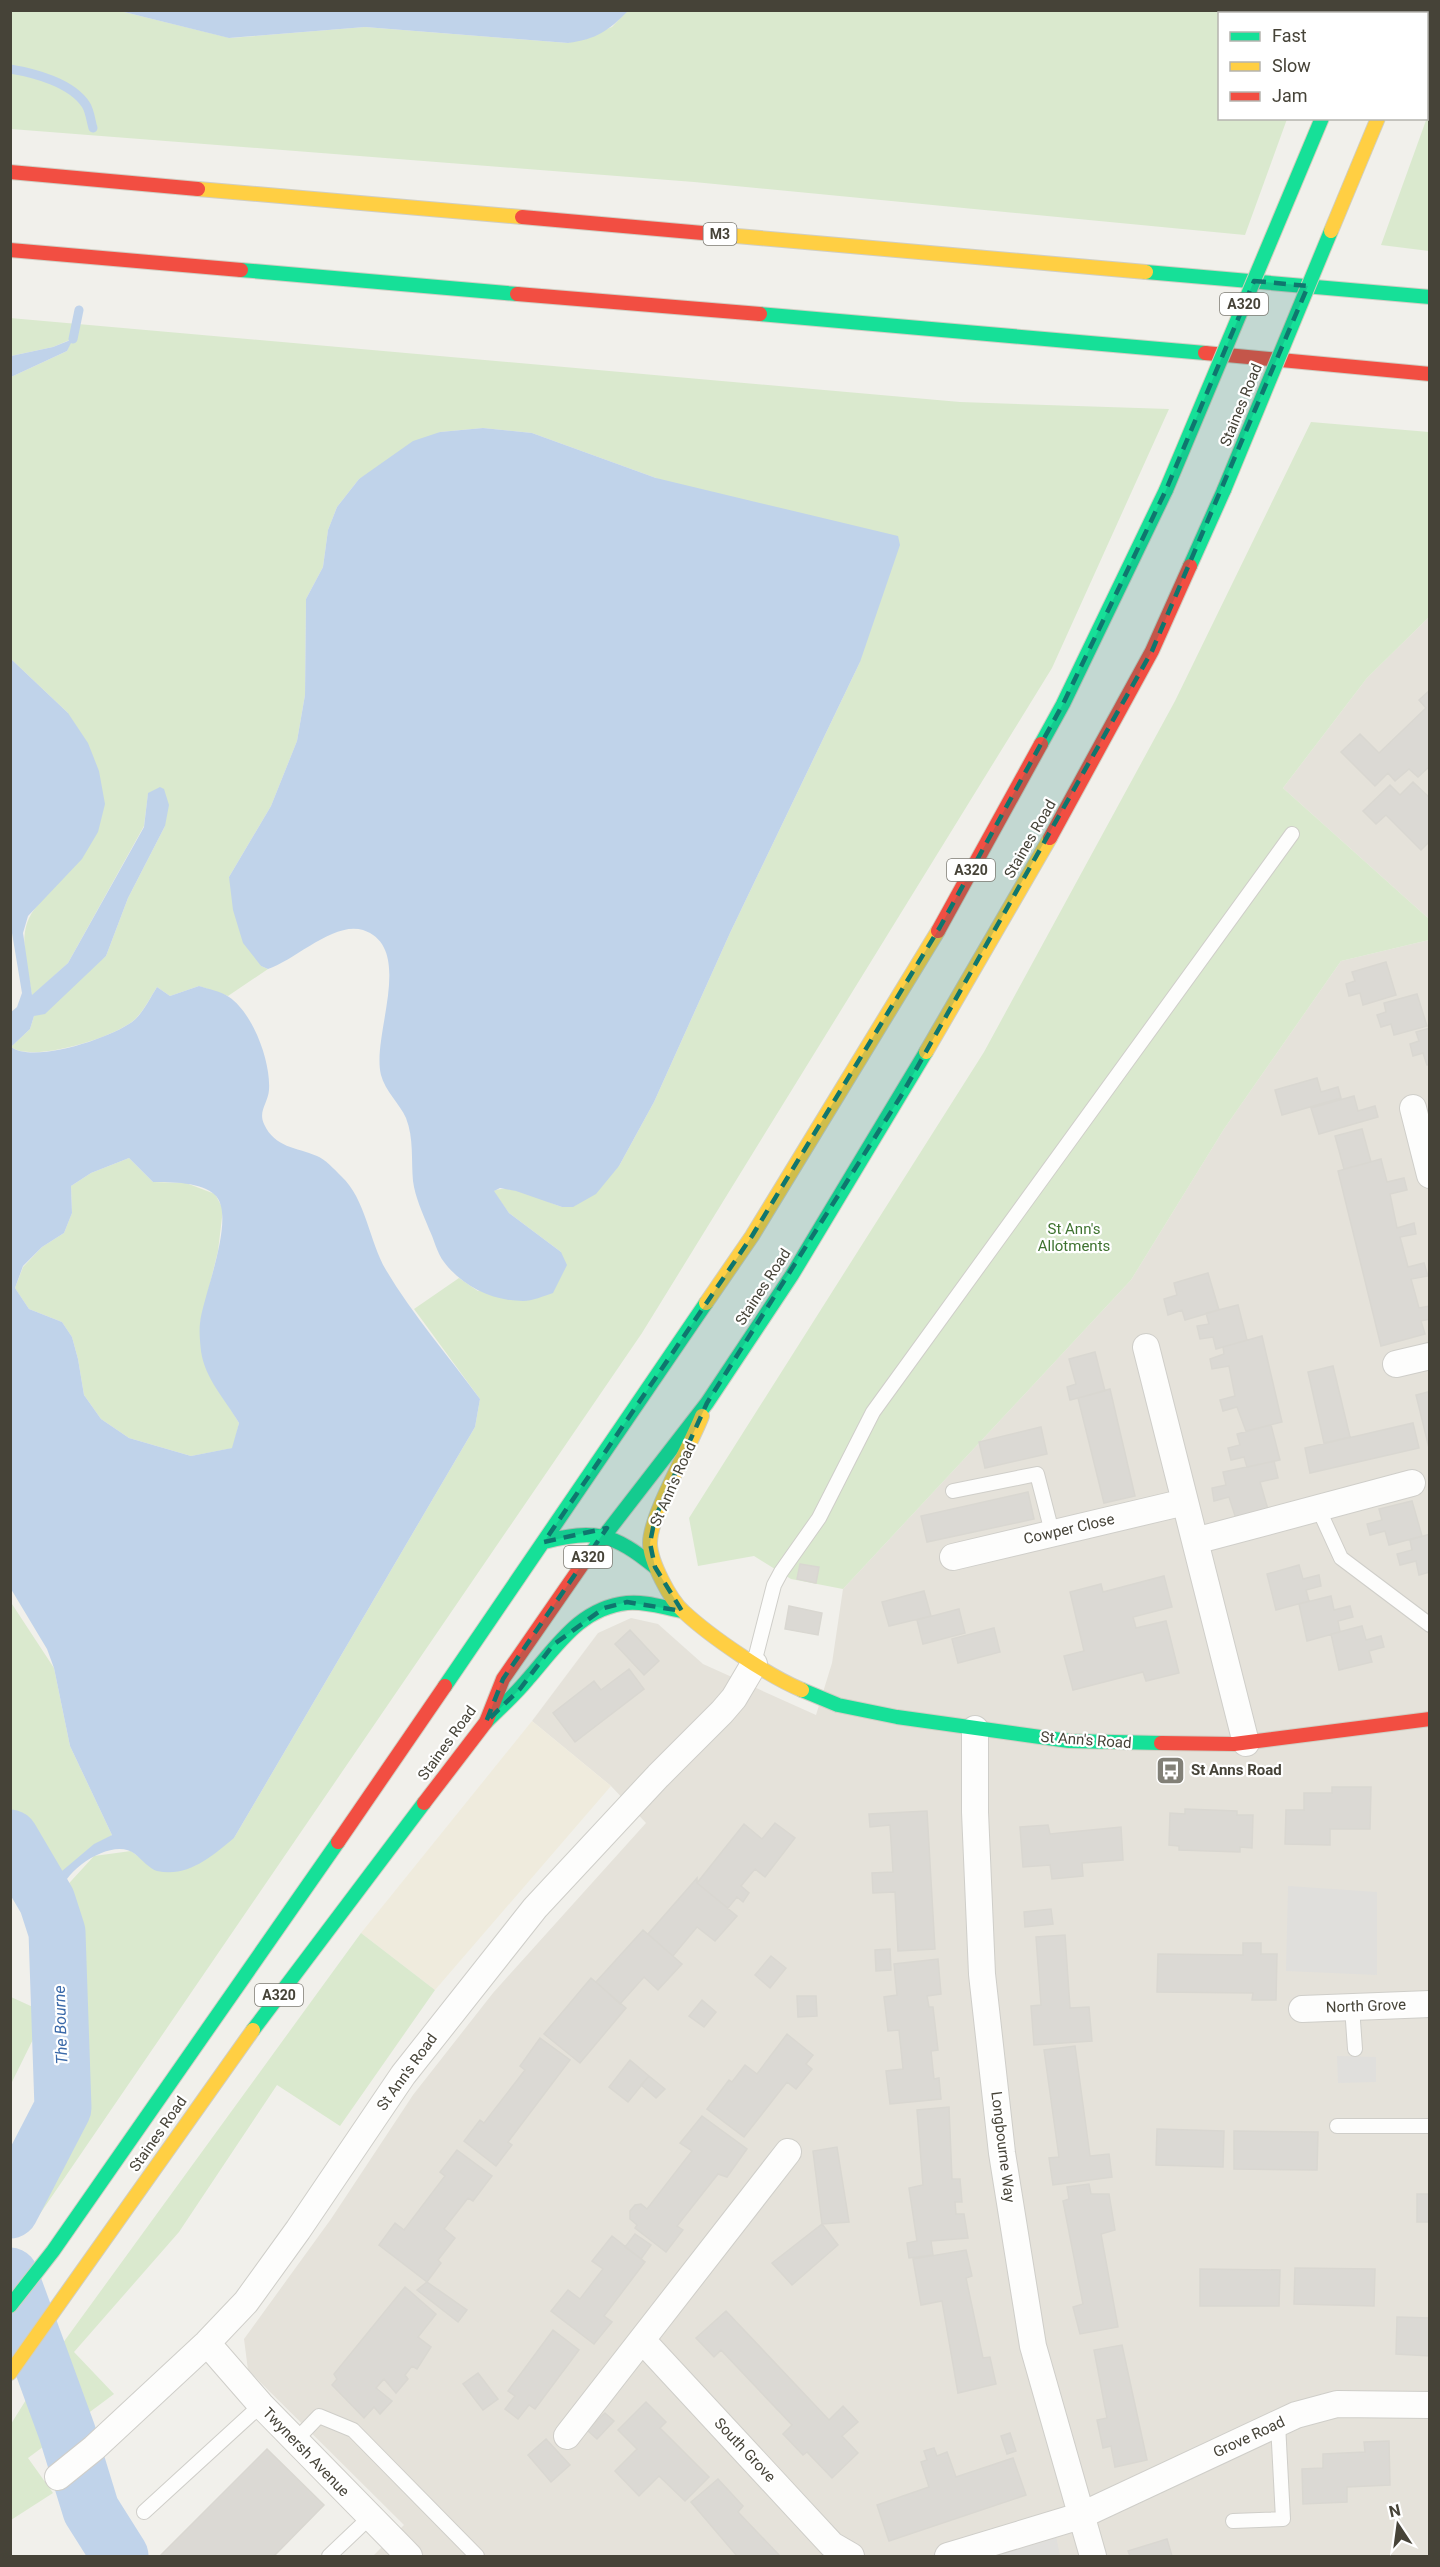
<svg xmlns="http://www.w3.org/2000/svg" width="1440" height="2567" viewBox="0 0 1440 2567" font-family="Roboto,sans-serif">
	<rect width="100%" height="100%" fill="#f1f0eb"/>
	<!-- residential -->
	<path fill="#e5e2da" d="M1429 617V919L1283 788 1367 678Z
		M1429 940V2556H373L404 2525 248 2370 244 2339 331 2219 413 2095 493 1993 646 1823 611 1786 532 1721 598 1633 631 1618 658 1624 703 1664 816 1715 832 1663 843 1589 1131 1280 1224 1129 1341 961Z"/>
	<!-- commercial -->
	<path fill="#efebdd" d="M532 1721 611 1786 435 1990 361 1933Z"/>
	<!-- green -->
	<path fill="#dae9ce" d="M628 10 1325 11 1324 14H1220V118L1287 119 1245 235 694 182 11 129 10 11H120L230 38 365 27 568 43 612 27Z
		M1429 112V251L1381 245Z
		M10 318 960 402 1169 409 1052 668 642 1333 33 2224 44 2191 88 2094 70 1975 79 1952 78 1928 62 1901 61 1892 94 1856 131 1851 156 1870 234 1838 475 1427 480 1399 414 1309 459 1278 478 1291 561 1252 509 1213 493 1191C512 1183 544 1201 562 1207L619 1166 654 1102 730 933 860 662 656 478 532 433 483 428 440 432 359 479 337 507 328 530 323 567 306 599 305 695 297 741 271 806 229 877 261 966 268 969 228 996 199 986 170 996 157 987C150 998 142 1014 133 1021 112 1038 33 1063 11 1047L30 1029 34 1016 106 956 128 898 165 826 148 794 144 826 68 963 32 996C28 964 14 930 38 905L68 713 11 659V377L67 351 72 339 53 347 11 356Z
		M1311 422 1429 432V617L1367 678 1283 788 1429 919V940L1341 961 1224 1129 1131 1280 843 1589 791 1579 754 1556 698 1566 689 1518 984 1052 1175 701Z
		M129 1158 153 1182 186 1183 215 1194 223 1209 218 1251 200 1324 228 1405 239 1423 233 1448 191 1456 129 1438 101 1419 84 1395 78 1359 72 1337 62 1322 29 1309 15 1288 23 1267 42 1247 64 1233 72 1213 71 1186 91 1173Z
		M10 1601 54 1668 70 1746 112 1835 49 1882 12 1820Z
		M361 1933 435 1990 340 2126 277 2085 179 2232 74 2352 114 2394 28 2458 53 2493 11 2520V2424L52 2358Z
		M11 1997 46 2013 11 2084Z"/>
	<!-- parking -->
	<path fill="#e0dfdc" d="M1288 1886 1377 1892V1975L1286 1971Z
		M1337 2056 1376 2057V2082L1338 2083Z
		M1056 2536 1060 2556H988Z"/>
	<!-- water -->
	<path fill="#c0d3ea" fill-rule="evenodd" d="M120 11H628C608 31 597 39 568 43L365 27 229 38Z
		M73 339 67 351 11 377V356L53 347Z
		M483 428 532 433 656 478 898 536 900 545 860 662 730 933 654 1102 619 1166 596 1194 573 1207H562L516 1191 500 1188 494 1191 509 1213 561 1252 567 1265 553 1293C544 1296 532 1301 523 1301 492 1301 462 1286 444 1262 437 1253 434 1239 429 1229 423 1214 415 1197 413 1181 411 1161 414 1138 406 1118 400 1104 385 1091 381 1075 371 1035 416 948 363 930 334 921 295 960 268 969L261 966 243 943 233 910 229 877 271 806 297 741 305 695 306 599 323 567 328 530 337 507 359 479 413 441 440 432Z
		M11 659 68 713 88 743 99 771 105 804 98 832 82 859 28 916 23 933 32 995 68 963 144 827 148 793 160 787 164 789 169 805 165 826 128 898 106 956 45 1014 34 1016 30 1029 11 1047C34 1064 110 1038 132 1022 142 1015 150 998 157 987L170 996 199 986C208 989 221 991 229 997 253 1013 271 1062 269 1090 268 1103 258 1111 264 1124 275 1148 296 1147 317 1156 325 1159 334 1169 341 1176 366 1199 369 1241 386 1270 412 1314 449 1357 480 1399L475 1427 234 1838C212 1856 188 1878 157 1871 150 1869 141 1859 135 1854 113 1836 62 1871 61 1894 61 1906 73 1916 77 1927 82 1940 79 1963 70 1975L48 1979 51 1965 47 1958 39 1912 11 1858V1807C13 1834 31 1862 49 1882L94 1844 112 1835 70 1746 54 1668 47 1649 11 1589 10 1013 17 1007 22 993 10 921ZM129 1158 153 1182C171 1182 202 1182 215 1195 237 1216 203 1295 200 1323 199 1332 200 1342 201 1351 205 1379 225 1399 239 1423L232 1448 191 1456 129 1438 101 1419 84 1395 78 1359 72 1337 62 1322 29 1309 15 1288 23 1266 42 1247 64 1233 72 1213 71 1186 91 1173Z"/>
	<g fill="none" stroke-linecap="round" stroke-linejoin="round">
		<!-- stream -->
		<path stroke="#c0d3ea" stroke-width="9" d="M10 69C35 73 72 83 86 105 90 111 91 122 93 128
			M73 339 79 310"/>
		<!-- river -->
		<path stroke="#c0d3ea" stroke-width="57" d="M10 1838 47 1901 57 1932 63 2108 10 2210
			M10 2276 67 2432 91 2510 120 2556"/>
	</g>
	<!-- building -->
	<path fill="#dbd9d4" stroke="#d9d7d1" stroke-width="1.5" d="M1430 690V766L1418 777 1409 769 1395 781 1388 773 1375 786 1341 752 1360 734 1379 753 1426 708 1419 700Z
		M1413 782 1430 798V841L1421 850 1386 815 1376 824 1363 811 1390 785 1400 795Z
		M1386 962 1396 995 1363 1005 1360 993 1349 996 1346 984 1355 981 1352 972Z
		M1417 994 1427 1026 1394 1035 1391 1024 1381 1027 1377 1015 1386 1012 1384 1003Z
		M1430 1028V1064L1427 1065 1423 1053 1413 1056 1410 1044 1419 1041 1416 1032Z
		M1317 1078 1321 1092 1338 1087 1341 1098 1282 1115 1275 1090Z
		M1354 1096 1358 1111 1375 1106 1378 1117 1319 1134 1311 1108Z
		M1362 1129 1371 1162 1344 1169 1335 1136Z
		M1381 1159 1387 1182 1404 1178 1407 1190 1390 1194 1397 1228 1414 1223 1416 1234 1400 1237 1408 1267 1424 1263 1428 1276 1411 1279 1419 1308 1430 1306V1319L1421 1321 1425 1334 1381 1346 1338 1171Z
		M1208 1273 1219 1310 1185 1320 1182 1310 1168 1315 1164 1299 1177 1295 1174 1283Z
		M1238 1305 1247 1340 1216 1349 1213 1337 1200 1339 1197 1326 1209 1324 1206 1313Z
		M1262 1336 1282 1422 1246 1431 1237 1407 1223 1411 1220 1400 1235 1396 1229 1366 1212 1369 1210 1359 1224 1354 1223 1347Z
		M1095 1352 1105 1391 1070 1400 1067 1387 1076 1384 1069 1359Z
		M1333 1366 1350 1437 1324 1443 1308 1372Z
		M1110 1389 1135 1496 1104 1503 1078 1398Z
		M1428 1392 1430 1400V1452L1416 1395Z
		M1413 1423 1419 1448 1310 1473 1305 1448Z
		M1271 1425 1280 1460 1247 1467 1244 1457 1231 1460 1228 1448 1240 1445 1237 1434Z
		M1041 1427 1047 1454 985 1468 979 1442Z
		M1274 1461 1278 1478 1260 1482 1269 1513 1236 1519 1229 1497 1214 1501 1212 1488 1226 1485 1223 1472Z
		M1028 1492 1034 1519 927 1542 921 1516Z
		M1412 1501 1422 1536 1389 1545 1385 1531 1370 1535 1367 1524 1382 1520 1379 1509Z
		M1430 1534V1572L1419 1575 1416 1561 1400 1565 1397 1554 1412 1550 1410 1540Z
		M800 1564 819 1567 816 1583 797 1579Z
		M1299 1565 1303 1579 1319 1575 1321 1586 1306 1590 1309 1601 1276 1610 1267 1574Z
		M1164 1576 1172 1607 1133 1617 1136 1628 1166 1621 1179 1673 1146 1681 1143 1672 1073 1690 1064 1656 1084 1651 1070 1592 1101 1584 1103 1592Z
		M924 1591 931 1616 889 1626 882 1602Z
		M1331 1596 1334 1610 1350 1606 1353 1617 1338 1621 1340 1632 1307 1641 1299 1604Z
		M789 1606 822 1613 818 1635 785 1629Z
		M959 1609 965 1633 923 1644 917 1620Z
		M1362 1626 1366 1640 1381 1636 1384 1647 1369 1651 1372 1662 1339 1670 1331 1634Z
		M994 1628 1000 1652 958 1663 952 1639Z
		M630 1630 659 1661 644 1675 615 1644Z
		M629 1669 644 1689 575 1742 553 1713 594 1681 601 1690Z
		M1332 1787H1371L1370 1829H1330V1845L1285 1844 1286 1810H1304V1793H1332Z
		M1185 1809 1237 1811V1815H1253L1252 1848 1240 1847V1852L1179 1850V1846L1169 1845 1170 1813 1185 1814Z
		M927 1811 935 1949 898 1951 895 1892 873 1893 872 1873 893 1872 890 1825 870 1827 869 1814Z
		M775 1823 795 1838 765 1877 755 1869 741 1886 749 1893 743 1902 737 1897 728 1908 697 1883 744 1824 762 1839Z
		M1048 1825 1050 1834 1121 1827 1123 1860 1082 1863 1083 1876 1052 1879 1050 1865 1023 1867 1020 1827Z
		M697 1878V1883L737 1916 715 1941 697 1927 673 1956 648 1934Z
		M1051 1909 1053 1924 1025 1927 1024 1912Z
		M643 1930 682 1964 658 1990 644 1977 620 2004 596 1982Z
		M1065 1935 1070 2008 1089 2007 1092 2041 1034 2045 1031 2006 1041 2005 1036 1937Z
		M1243 1943H1261V1954H1277L1276 2000H1252L1253 1993 1157 1992 1158 1954 1243 1955Z
		M890 1949 891 1970 876 1971 875 1950Z
		M771 1956 786 1968 770 1988 755 1975Z
		M938 1959 941 1994 927 1996 929 2007H933L938 2050 931 2051 934 2079 939 2078 941 2099 890 2104 886 2071 903 2069 899 2030 888 2031 884 1997 897 1995 894 1964Z
		M591 1978 626 2008 580 2063 544 2034Z
		M797 1996H816L817 2016 798 2017Z
		M702 2000 716 2012 704 2027 689 2016Z
		M787 2034 813 2055 806 2064 812 2069 796 2089 787 2082 744 2137 707 2109 729 2080 732 2082 745 2065 757 2074Z
		M540 2038 570 2060 508 2142 512 2145 496 2166 464 2141 480 2120 484 2123 525 2070 520 2066Z
		M1075 2046 1090 2156 1109 2154 1112 2177 1053 2185 1049 2158 1059 2157 1044 2050Z
		M630 2060 649 2076 628 2102 609 2087Z
		M649 2076 665 2089 656 2098 641 2085Z
		M949 2107 952 2179H960L962 2202H955L956 2214H964L968 2238 931 2241 933 2255 909 2258 907 2243 917 2241 909 2188 923 2185 917 2110Z
		M702 2116 747 2149 727 2177 718 2174 677 2226 683 2230 666 2252 635 2228 637 2225 630 2219V2211L635 2205 641 2204 647 2209 692 2151 680 2143Z
		M1157 2129 1224 2131 1223 2167 1156 2165Z
		M1234 2131 1318 2132 1317 2170 1234 2169Z
		M837 2147 849 2222 822 2224 813 2151Z
		M457 2150 492 2176 473 2201 468 2198 444 2229 455 2238 438 2260 441 2263 427 2282 379 2245 395 2223 404 2230 445 2176 440 2172Z
		M1089 2184 1091 2194H1109L1115 2230 1101 2234 1118 2327 1080 2334 1073 2307 1083 2304 1063 2201 1069 2199 1067 2187Z
		M1417 2194H1430V2222H1417Z
		M822 2224 838 2245 792 2285 772 2263Z
		M635 2234 651 2245 641 2259 625 2247Z
		M612 2236 645 2262 604 2316 612 2322 594 2344 551 2311 568 2290 580 2299 603 2269 592 2261Z
		M966 2250 972 2276 966 2278 983 2358 990 2357 996 2384 958 2393 942 2301 921 2305 913 2259Z
		M1295 2268 1375 2269 1374 2306 1294 2304Z
		M1200 2269 1280 2270 1279 2306H1200Z
		M427 2282 467 2310 458 2322 417 2290Z
		M405 2287 436 2314 418 2337 431 2347 417 2369 412 2366 405 2375 408 2379 396 2393 384 2379 376 2388 392 2401 380 2414 374 2407 364 2418 332 2385 337 2379 334 2374Z
		M726 2311 829 2420 843 2406 858 2422 842 2436 858 2453 832 2478 807 2452 803 2455 783 2434 792 2425 721 2350 714 2357 696 2338Z
		M1397 2317 1430 2318V2356L1396 2354Z
		M553 2330 579 2350 535 2409 529 2405 518 2419 505 2409 515 2396 508 2391Z
		M1122 2345 1147 2460 1115 2467 1111 2446 1103 2448 1097 2420 1107 2418 1094 2350Z
		M478 2373 498 2399 483 2410 463 2384Z
		M646 2402 666 2422 660 2428 709 2477 685 2501 659 2476 639 2496 615 2471 637 2449 618 2430Z
		M605 2413 614 2421 597 2439 587 2430Z
		M1010 2433 1016 2451 1007 2454 1001 2436Z
		M546 2439 570 2465 551 2482 528 2455Z
		M1389 2441 1390 2485 1347 2487V2502L1303 2504 1302 2469 1323 2468V2454L1365 2452 1364 2442Z
		M934 2448 937 2456 947 2452 956 2477 1013 2458 1026 2495 889 2541 877 2505 929 2487 921 2462 927 2460 924 2451Z
		M267 2449 324 2505 274 2556H160Z
		M718 2479 743 2506 738 2512 780 2556H737L691 2502Z
		M1167 2539 1172 2556H1130L1128 2551Z"/>
	<g fill="none" stroke-linecap="round" stroke-linejoin="round">
		<defs>
			<path id="lane" d="M953 1491 1037 1474 1052 1532
				M1319 1510 1341 1558 1430 1625
				M754 1663 774 1585 781 1572 819 1518 873 1412 1292 834
				M1352 2007 1355 2049
				M1337 2126H1430
				M295 2441 319 2416 353 2430 477 2556
				M144 2512 261 2405
				M1233 2521 1283 2519 1278 2424
				M329 2556 369 2518"/>
			<path id="street" d="M1413 1108 1430 1175
				M1146 1347 1246 1743
				M1396 1364 1430 1356
				M1195 1541 1412 1483
				M953 1557 1185 1502
				M975 1729V1812L982 1974 1002 2153 1033 2346 1093 2556
				M1302 2009 1430 2004
				M642 2340 832 2545 851 2556
				M207 2343 261 2405 409 2556
				M567 2436 788 2152
				M58 2477 94 2448 207 2343 246 2302 298 2230 403 2075 535 1908 658 1776 722 1712 734 1698 754 1664
				M948 2556 1080 2516 1296 2415 1337 2404 1430 2405"/>
			<path id="fast" d="M1363 14 1364 10
				M1419 14 1420 10
				M241 270 517 294
				M1146 272 1430 297
				M760 314 1205 353
				M1190 566 1224 490
				M1041 744 1063 704 1166 490
				M544 1542C595 1528 614 1534 655 1567
				M584 1562 707 1403 792 1275 926 1052
				M445 1686 706 1303
				M802 1690 838 1705 897 1717 1069 1741 1161 1743
				M486 1722C500 1708 515 1695 528 1679 557 1646 580 1608 627 1603 646 1601 664 1608 682 1611
				M253 2030 424 1803
				M10 2306 53 2251 338 1842"/>
			<path id="slow" d="M198 189 522 217
				M714 234 1146 272
				M926 1052 1050 838
				M706 1303 752 1236 938 931
				M702 1416C690 1447 650 1515 650 1543 650 1561 670 1600 684 1612 711 1637 768 1676 802 1690
				M10 2373 253 2030"/>
			<path id="jam" d="M10 172 198 189
				M522 217 714 234
				M10 250 241 270
				M517 294 760 314
				M1205 353 1430 374
				M1050 838 1152 651 1190 566
				M938 931 1041 744
				M1161 1743 1234 1744 1430 1719
				M424 1803 486 1722 503 1679 584 1562
				M338 1842 445 1686"/>
		</defs>
		<!-- lane casing -->
		<use href="#lane" stroke="#cfcec9" stroke-width="16"/>
		<!-- street casing -->
		<use href="#street" stroke="#cfcec9" stroke-width="28"/>
		<!-- fast casing -->
		<use href="#fast" stroke="#d0cec3" stroke-width="16"/>
		<!-- slow casing -->
		<use href="#slow" stroke="#d0cec3" stroke-width="16"/>
		<!-- jam casing -->
		<use href="#jam" stroke="#d0cec3" stroke-width="16"/>
		<!-- lane -->
		<use href="#lane" stroke="#fdfdfc" stroke-width="14"/>
		<!-- street -->
		<use href="#street" stroke="#fdfdfc" stroke-width="26"/>
		<!-- fast -->
		<use href="#fast" stroke="#16e098" stroke-width="14"/>
		<!-- slow -->
		<use href="#slow" stroke="#ffcf43" stroke-width="14"/>
		<!-- jam -->
		<use href="#jam" stroke="#f24e42" stroke-width="14"/>
		<defs>
			<path id="fast-bridge" d="M1166 490 1322 118
				M1224 490 1331 231"/>
			<path id="slow-bridge" d="M1331 231 1378 118"/>
		</defs>
		<!-- fast-bridge casing -->
		<use href="#fast-bridge" stroke="#d2cebb" stroke-width="16" stroke-linecap="butt"/>
		<!-- slow-bridge casing -->
		<use href="#slow-bridge" stroke="#d2cebb" stroke-width="16" stroke-linecap="butt"/>
		<!-- fast-bridge -->
		<use href="#fast-bridge" stroke="#16e098" stroke-width="14"/>
		<!-- slow-bridge -->
		<use href="#slow-bridge" stroke="#ffcf43" stroke-width="14"/>
	</g>
	<!-- marked area -->
	<path fill="#0f766e" fill-opacity="0.2" stroke="#0f766e" stroke-width="4.5" stroke-dasharray="12 8" stroke-linejoin="round" d="M1254 281 1308 286 1152 651 901 1096 707 1403 655 1518 650 1543 655 1567 682 1611 627 1602 604 1608 553 1645 520 1689 486 1722 503 1679 607 1528 544 1542 752 1236 940 927 1063 704 1166 490Z"/>
	<!-- icons -->
	<defs>
		<symbol id="bus-square" viewBox="-11 -11 22 22"><rect x="-9" y="-9" width="18" height="18" rx="4" fill="#828077" stroke="#fff"/><path d="M-5-6H5V4H4V6H2V4H-2V6H-4V4H-5ZM-3.5-4V0h7V-4ZM-3.5 1.2v1.5H-2V1.2ZM2 1.2v1.5H3.5V1.2Z" fill="#fff"/></symbol>
	</defs>
	<g fill-rule="evenodd">
		<use href="#bus-square" x="1154" y="1754" width="33" height="33"/>
	</g>
	<g text-anchor="middle" stroke-width="4.5" stroke-linejoin="round" paint-order="stroke">
		<!-- shield labels -->
		<g fill="#fff" stroke="#7e7b74" stroke-width="1.5">
			<rect x="703.5" y="223" width="33" height="22" rx="4.5"/>
			<rect x="1220" y="293" width="48" height="22" rx="4.5"/>
			<rect x="947" y="859" width="48" height="22" rx="4.5"/>
			<rect x="564" y="1546" width="48" height="22" rx="4.5"/>
			<rect x="255" y="1984" width="48" height="22" rx="4.5"/>
		</g>
		<g font-size="14" font-weight="bold" fill="#464338">
			<text x="720" y="239">M3</text>
			<text x="1244" y="309">A320</text>
			<text x="971" y="875">A320</text>
			<text x="588" y="1562">A320</text>
			<text x="279" y="2000">A320</text>
		</g>
		<!-- street labels -->
		<g font-size="15" fill="#464338" stroke="#fff">
			<text transform="translate(1241 405) rotate(-68)" y="5">Staines Road</text>
			<text transform="translate(1030 839) rotate(-60)" y="5">Staines Road</text>
			<text transform="translate(763 1287) rotate(-57)" y="5">Staines Road</text>
			<text transform="translate(673 1484) rotate(-66)" y="5">St Ann's Road</text>
			<text transform="translate(1069 1529) rotate(-13)" y="5">Cowper Close</text>
			<text transform="translate(1086 1740) rotate(4)" y="5">St Ann's Road</text>
			<text transform="translate(447 1743) rotate(-54)" y="5">Staines Road</text>
			<text transform="translate(1366 2006) rotate(-2)" y="5">North Grove</text>
			<text transform="translate(407 2072) rotate(-54)" y="5">St Ann's Road</text>
			<text transform="translate(158 2134) rotate(-55)" y="5">Staines Road</text>
			<text transform="translate(1003 2147) rotate(83)" y="5">Longbourne Way</text>
			<text transform="translate(1249 2437) rotate(-25)" y="5">Grove Road</text>
			<text transform="translate(745 2450) rotate(47)" y="5">South Grove</text>
			<text transform="translate(306 2452) rotate(46)" y="5">Twynersh Avenue</text>
		</g>
		<!-- park labels -->
		<g font-size="15" fill="#3f7330" stroke="#fff">
			<text x="1074" y="1234">St Ann's<tspan x="1074" dy="17">Allotments</tspan></text>
		</g>
		<!-- poi labels -->
		<g font-size="15" font-weight="bold" fill="#464338" stroke="#fff" text-anchor="start">
			<text x="1191" y="1775">St Anns Road</text>
		</g>
		<!-- water labels -->
		<g font-size="16" font-style="italic" fill="#3a69a9" stroke="#fff">
			<text transform="translate(60 2025) rotate(-92)" y="6">The Bourne</text>
		</g>
	</g>
	<!-- border -->
	<rect width="1440" height="2567" fill="none" stroke="#464338" stroke-width="24"/>
	<!-- legend -->
	<rect x="1218" y="12" width="210" height="108" fill="#ffffff" stroke="#b5b4af" stroke-width="1.5"/>
	<rect x="1230" y="32" width="30" height="9" fill="#16e098" stroke="#b5b4af" stroke-width="1.5"/>
	<text x="1272" y="42" font-size="18" fill="#464338">Fast</text>
	<rect x="1230" y="62" width="30" height="9" fill="#ffcf43" stroke="#b5b4af" stroke-width="1.5"/>
	<text x="1272" y="72" font-size="18" fill="#464338">Slow</text>
	<rect x="1230" y="92" width="30" height="9" fill="#f24e42" stroke="#b5b4af" stroke-width="1.5"/>
	<text x="1272" y="102" font-size="18" fill="#464338">Jam</text>
	<!-- north arrow -->
	<g transform="translate(1398 2525) rotate(347)" stroke="#ffffff" stroke-width="4.5" paint-order="stroke">
	<path d="M0-4.5L10 22L0 15L-10 22Z" fill="#464338"/>
	<text y="-9" font-size="16" font-weight="bold" text-anchor="middle" fill="#464338">N</text>
	</g>
</svg>
